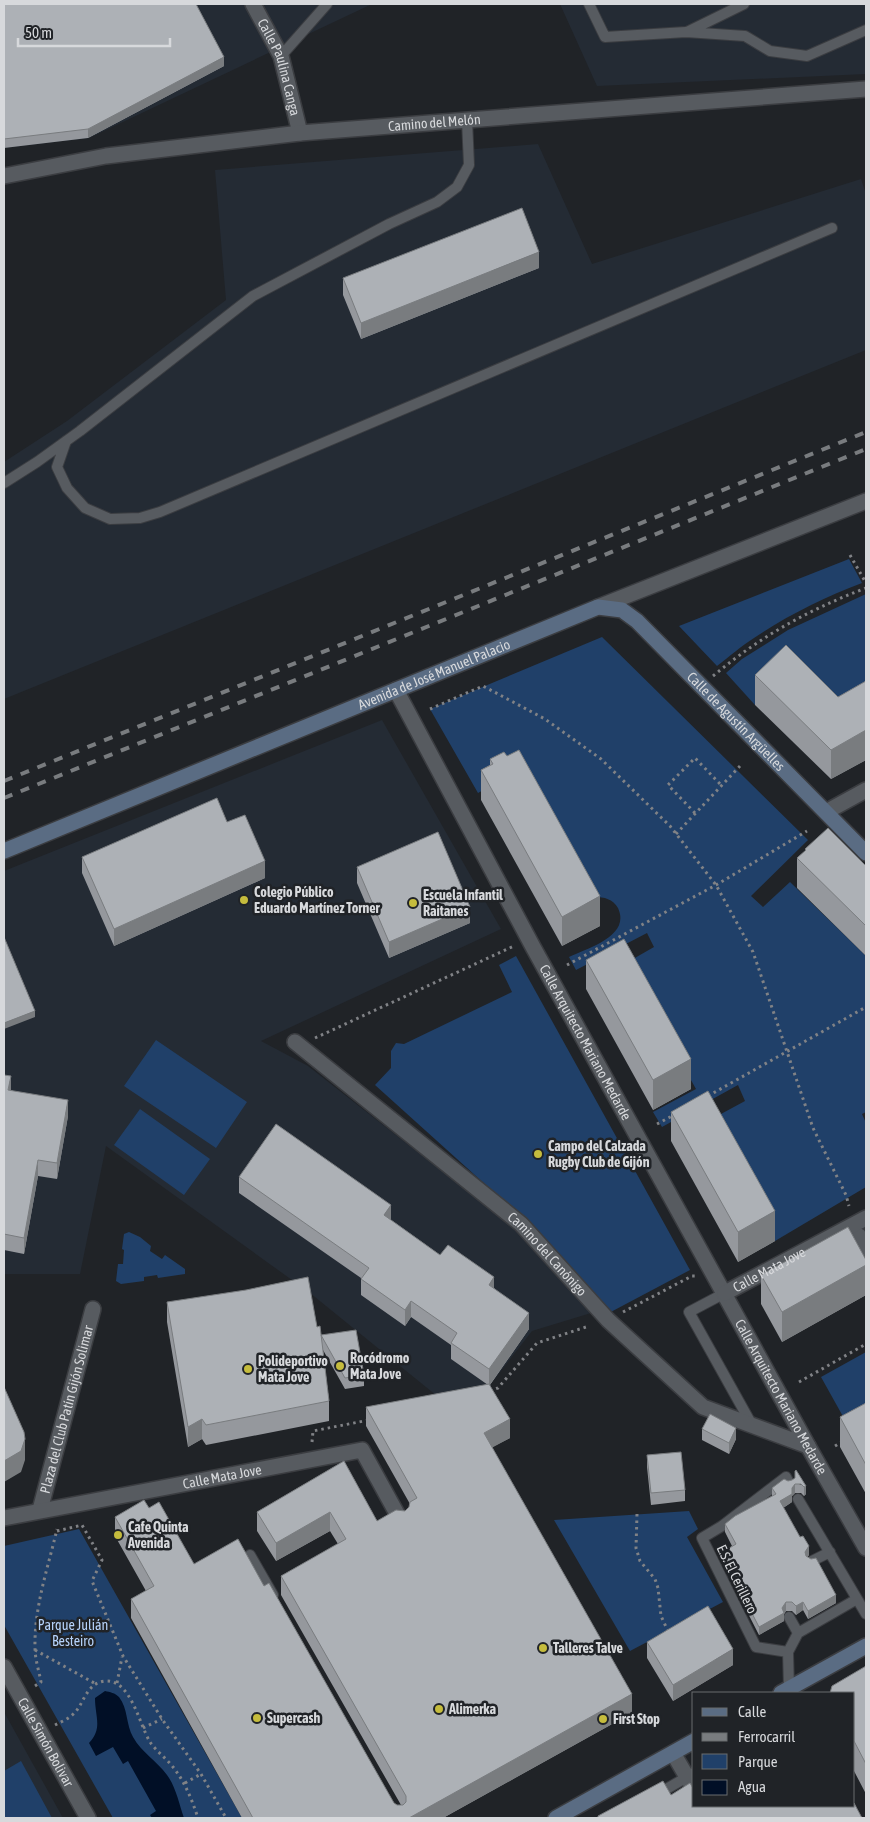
<svg xmlns="http://www.w3.org/2000/svg" width="870" height="1822" viewBox="0 0 870 1822" font-family="'Asap Condensed',sans-serif">
	<rect width="100%" height="100%" fill="#202327"/>
	<!-- built -->
	<path fill="#242b34" d="M4 4H372L89 138 4 148Z
		M560 4H866V74L597 86Z
		M538 144 592 264 861 179 866 194V350L4 699V462L67 421 226 300 215 170Z
		M382 720 501 929 261 1041 308 1066 517 1230 591 1313 532 1331 489 1386 442 1400 310 1293 106 1146 80 1274H4V871Z
		M4 1712 63 1818H4Z"/>
	<!-- green -->
	<path fill="#204069" d="M849 559 862 583C825 597 788 615 754 638 741 646 729 657 717 666L679 626Z
		M866 594V686L845 698 755 705 726 673 742 659 788 630Z
		M602 637 808 840 751 896 763 907 790 882 866 956V1112L862 1114 866 1123V1187L775 1241 708 1121 745 1101 738 1085 662 1127 653 1112 696 1089 626 963 654 947 647 933 576 970 569 957C588 948 631 936 618 908 613 899 604 897 595 897L514 773 478 793 430 709Z
		M516 956 690 1270 607 1314 528 1223 375 1085 391 1068V1051L396 1043 404 1044 512 992 499 965Z
		M156 1040 247 1102 216 1148 124 1086Z
		M140 1109 210 1159 184 1195 114 1145Z
		M129 1232 140 1237 151 1246 150 1251 162 1259 165 1255 185 1269V1274L158 1278 157 1275 144 1277V1281L121 1284 116 1281 118 1264H123L124 1250 122 1249 124 1234Z
		M866 1352V1419L850 1429 821 1377Z
		M689 1511 698 1529 687 1537 723 1602 630 1651 554 1520Z
		M79 1529 242 1818H113L4 1625V1546Z
		M21 1761 52 1818H4V1771Z"/>
	<!-- water -->
	<path fill="#010f26" d="M105 1691C110 1692 115 1693 119 1697 128 1708 126 1725 133 1737 142 1753 157 1761 167 1775 176 1787 179 1804 184 1818H152L150 1815 156 1811 128 1761 123 1764 113 1747 96 1756 89 1743C103 1728 95 1717 95 1698Z"/>
	<g fill="none" stroke-linecap="round" stroke-linejoin="round">
		<defs>
			<path id="lane" d="M589 4 605 37 686 32 745 36 770 51 807 56 866 30
				M687 32 744 4
				M281 56 327 4
				M66 441 57 467 67 488 85 508 110 519 140 518 160 512 832 228
				M4 483 37 462 80 431 253 296 389 224 437 202 457 187 469 165 467 120
				M725 1293 689 1312 752 1425
				M798 1499 866 1614
				M250 1555 273 1595
				M812 1561 830 1552
				M789 1617 798 1633
				M788 1652 756 1647 702 1538 722 1526 786 1477 789 1483
				M789 1689 788 1652 798 1633 857 1599
				M656 1795 694 1773"/>
			<g id="street">
				<path id="s1" d="M253 4 281 56 300 133"/>
				<path id="s2" d="M4 176 106 156 300 133 866 89"/>
				<path d="M598 607 866 501"/>
				<path id="s3" d="M396 690 533 947 808 1446 866 1548"/>
				<path d="M826 812 866 790"/>
				<path id="s4" d="M295 1042 521 1224 608 1320 703 1407 808 1446"/>
				<path d="M859 1236 866 1249"/>
				<path id="s5" d="M725 1293 866 1218"/>
				<path id="s6" d="M40 1510 93 1309"/>
				<path id="s7" d="M4 1518 362 1450 401 1521"/>
				<path id="s8" d="M4 1667 88 1818"/>
				<path d="M673 1753 694 1789"/>
			</g>
			<g id="secondary">
				<path id="s9" d="M4 851 598 607 622 610 637 621 866 853"/>
				<path d="M781 1693 866 1646"/>
				<path d="M556 1818 694 1741"/>
			</g>
		</defs>
		<!-- lane casing -->
		<use href="#lane" stroke="#3b3d41" stroke-width="12"/>
		<!-- street casing -->
		<use href="#street" stroke="#3b3d41" stroke-width="18"/>
		<!-- secondary casing -->
		<use href="#secondary" stroke="#3b3d41" stroke-width="18"/>
		<!-- path -->
		<path stroke="#808286" stroke-width="3" stroke-dasharray="2.5 4" stroke-linecap="butt" d="M850 555 866 583
			M713 676C761 636 808 610 866 588
			M430 709 483 686 545 719 601 759 670 826 716 885 753 952 813 1128 846 1195 849 1206
			M695 813 668 785 695 758 722 786
			M676 834 740 766
			M567 965 716 885 807 831
			M315 1038 514 946
			M708 1096 866 1007
			M657 1124 674 1115
			M623 1312 692 1276H695
			M799 1382 866 1344
			M490 1391 498 1388 537 1343 589 1326
			M312 1442 313 1431 369 1420
			M835 1446 843 1441
			M637 1514 636 1548 640 1561 655 1579 658 1588 661 1616 668 1631
			M57 1531 82 1525 102 1560 92 1581 123 1656 162 1719 201 1774 226 1818
			M35 1650 96 1684
			M117 1683 122 1657
			M35 1686 41 1682C39 1671 35 1659 35 1648 34 1607 48 1568 57 1529
			M55 1725C63 1721 72 1717 77 1710 85 1699 88 1683 105 1681 131 1679 139 1724 150 1742 156 1751 166 1758 173 1767 185 1782 192 1800 198 1818
			M143 1728 162 1719
			M185 1783 201 1774"/>
		<!-- lane -->
		<use href="#lane" stroke="#575b60" stroke-width="10"/>
		<!-- street -->
		<use href="#street" stroke="#575b60" stroke-width="15"/>
		<!-- secondary -->
		<use href="#secondary" stroke="#5a6c83" stroke-width="15"/>
		<!-- rail -->
		<path stroke="#797c7f" stroke-width="4" stroke-dasharray="9 9" stroke-linecap="butt" d="M4 781 866 432
			M4 798 866 449"/>
	</g>
	<!-- wall -->
	<path fill="#95989d" d="M4 4 224 66 88 138 4 148Z
		M539 268 361 339 343 295V278Z
		M755 675 838 697 866 681V760L831 779 755 705Z
		M490 759 600 926 562 946 481 800V770L490 765Z
		M227 822 265 878 114 946 82 873V857Z
		M805 849 866 866V956L797 888V858L805 851Z
		M357 867 470 923 389 958 357 883Z
		M586 960 691 1089 653 1110 586 989Z
		M4 1075 11 1090 68 1116 57 1179 38 1176 24 1254 4 1250Z
		M671 1112 775 1241 738 1262 671 1141Z
		M239 1177 391 1220 440 1255 494 1288 529 1329 490 1385 510 1438 492 1447 632 1713 443 1818H242L131 1618V1599L146 1591 115 1536V1517L149 1508 194 1564 264 1586 394 1803 397 1805H401L281 1595V1576L338 1544 330 1531 276 1561 257 1531V1512L344 1461 377 1521 405 1511 409 1507 410 1504 366 1426V1407L488 1385 451 1359V1345L411 1317 405 1326 361 1295V1278L239 1193Z
		M866 1260V1295L782 1342 761 1304V1275Z
		M167 1302 317 1327 321 1335 364 1375V1386L345 1389 323 1350 329 1401V1421L206 1445 202 1439 188 1447 167 1322Z
		M866 1403V1494L840 1447V1417Z
		M702 1429 736 1439 729 1454 702 1440Z
		M647 1455 685 1490V1501L651 1505 647 1467Z
		M788 1481 806 1486V1494L804 1496 801 1493H795L792 1496V1502L783 1508 809 1555 807 1557 836 1603 808 1619 803 1610 796 1615 792 1611H786L784 1614V1621L759 1635 737 1592V1584L723 1560V1552L732 1546 725 1532V1524L772 1496V1488Z
		M647 1642 733 1665 673 1701 647 1658Z
		M866 1666V1794L854 1771V1693Z"/>
	<!-- shaded-wall -->
	<path fill="#797c7f" d="M224 57V66L88 138V129Z
		M539 252V268L361 339V323Z
		M866 730V760L831 779V750Z
		M265 861V878L114 946V929Z
		M600 896V926L562 946V917Z
		M470 907V923L389 958V942Z
		M35 1011V1017L4 1029V1023Z
		M691 1059V1089L653 1110V1080Z
		M11 1076V1092L8 1090Z
		M68 1100V1116L57 1179V1163Z
		M38 1160V1176L24 1254V1238Z
		M391 1205V1221L384 1215Z
		M775 1211V1241L738 1262V1232Z
		M866 1265V1295L782 1342V1312Z
		M494 1277V1294L489 1285Z
		M411 1301V1317L405 1326V1310Z
		M529 1313V1329L489 1386V1369Z
		M202 1419V1439L188 1447V1427Z
		M510 1419V1438L484 1452V1433Z
		M736 1428V1439L729 1454V1443Z
		M25 1439V1460L21 1472 4 1482V1461Z
		M795 1484V1493L792 1496V1502L780 1510V1501Z
		M806 1486V1494L804 1496V1487Z
		M330 1512V1531L276 1561V1543Z
		M809 1546V1555L805 1560V1552Z
		M836 1595V1603L808 1619V1611Z
		M786 1602V1611L784 1614V1621L759 1635V1627L782 1608Z
		M803 1602V1610L796 1615V1606Z
		M733 1649V1665L673 1701V1685Z
		M632 1694V1713L443 1818H409Z"/>
	<!-- building -->
	<path fill="#adb1b6" stroke="#797c7f" d="M4 4H196L224 57 88 129 4 139Z
		M522 208 539 252 361 323 343 278Z
		M786 645 838 697 866 681V730L831 750 755 675Z
		M519 750 600 896 562 917 481 770 493 764 490 759 504 752 507 756Z
		M217 798 227 822 245 815 265 861 114 929 82 857Z
		M828 828 866 866V926L797 858 806 850 805 849Z
		M438 832 470 907 389 942 357 867Z
		M4 937 35 1011 4 1023Z
		M624 939 691 1059 653 1080 586 960Z
		M4 1075 11 1076 8 1090 68 1100 57 1163 38 1160 24 1238 4 1234Z
		M708 1091 775 1211 738 1232 671 1112Z
		M276 1124 391 1205 384 1215 440 1255 448 1245 494 1277 489 1285 529 1313 489 1369 451 1343 457 1333 411 1301 405 1310 361 1279 369 1268 239 1177Z
		M848 1227 866 1260V1265L782 1312 761 1275Z
		M308 1277 317 1327 320 1326 329 1401 206 1425 202 1419 188 1427 167 1302 246 1290Z
		M356 1330 364 1375 345 1378 321 1335Z
		M489 1384 510 1419 484 1433 632 1694 409 1818H253L131 1599 154 1586 115 1517 144 1500 149 1508 159 1502 194 1564 238 1539 264 1586 269 1583 394 1803 397 1805H403L406 1802V1796L281 1576 346 1539 330 1512 276 1543 257 1512 344 1461 377 1521 396 1510 405 1511 409 1507 410 1502 417 1498 366 1407Z
		M4 1387 24 1432 25 1439 21 1451 4 1461Z
		M866 1403V1465L840 1417Z
		M710 1414 736 1428 729 1443 702 1429Z
		M681 1452 685 1490 651 1493 647 1455Z
		M796 1470 806 1486 804 1487 801 1484H795L792 1488V1494L780 1501 800 1537 803 1536 809 1546 805 1552 806 1556 811 1559 816 1558 836 1595 808 1611 803 1602 796 1606 792 1602H786L782 1608 784 1613 759 1627 737 1584 740 1582 723 1552 736 1544 725 1524 735 1516 776 1494 772 1488 784 1479 788 1481 792 1480 795 1478V1471Z
		M708 1606 733 1649 673 1685 647 1642Z
		M866 1666V1764L854 1741V1693H830L832 1686Z
		M663 1781 671 1795 690 1783 694 1790V1806H854V1803L862 1818H598V1816Z"/>
	<!-- markers -->
	<g fill="#c5bc3d" stroke="#202327" stroke-width="2">
		<circle cx="244" cy="900" r="5"/>
		<circle cx="413" cy="903" r="5"/>
		<circle cx="538" cy="1154" r="5"/>
		<circle cx="340" cy="1366" r="5"/>
		<circle cx="248" cy="1369" r="5"/>
		<circle cx="118" cy="1535" r="5"/>
		<circle cx="543" cy="1648" r="5"/>
		<circle cx="439" cy="1709" r="5"/>
		<circle cx="257" cy="1718" r="5"/>
		<circle cx="603" cy="1719" r="5"/>
	</g>
	<g text-anchor="middle" stroke-width="5" stroke-linejoin="round" paint-order="stroke">
		<!-- street labels -->
		<g font-size="14" fill="#d7d9dc" stroke="#202327">
			<text dy="5" stroke="none"><textPath href="#s1" startOffset="69">Calle Paulina Canga</textPath></text>
			<text dy="5" stroke="none"><textPath href="#s2" startOffset="434">Camino del Melón</textPath></text>
			<text dy="5" stroke="none"><textPath href="#s9" startOffset="465">Avenida de José Manuel Palacio</textPath></text>
			<text dy="5" stroke="none"><textPath href="#s9" startOffset="826">Calle de Agustín Argüelles</textPath></text>
			<text dy="5" stroke="none"><textPath href="#s3" startOffset="400">Calle Arquitecto Mariano Medarde</textPath></text>
			<text dy="5" stroke="none"><textPath href="#s4" startOffset="330">Camino del Canónigo</textPath></text>
			<text dy="5" stroke="none"><textPath href="#s5" startOffset="50">Calle Mata Jove</textPath></text>
			<text dy="5" stroke="none"><textPath href="#s3" startOffset="805">Calle Arquitecto Mariano Medarde</textPath></text>
			<text dy="5" stroke="none"><textPath href="#s6" startOffset="104">Plaza del Club Patín Gijón Solimar</textPath></text>
			<text dy="5" stroke="none"><textPath href="#s7" startOffset="222">Calle Mata Jove</textPath></text>
			<text transform="translate(737 1579) rotate(64)" y="5">E.S. El Cerillero</text>
			<text dy="5" stroke="none"><textPath href="#s8" startOffset="86">Calle Simón Bolivar</textPath></text>
		</g>
		<!-- poi labels -->
		<g font-size="14" font-weight="bold" fill="#d7d9dc" stroke="#202327" text-anchor="start">
			<text x="254" y="897">Colegio Público<tspan x="254" dy="16">Eduardo Martínez Torner</tspan></text>
			<text x="423" y="900">Escuela Infantil<tspan x="423" dy="16">Raitanes</tspan></text>
			<text x="548" y="1151">Campo del Calzada<tspan x="548" dy="16">Rugby Club de Gijón</tspan></text>
			<text x="350" y="1363">Rocódromo<tspan x="350" dy="16">Mata Jove</tspan></text>
			<text x="258" y="1366">Polideportivo<tspan x="258" dy="16">Mata Jove</tspan></text>
			<text x="128" y="1532">Cafe Quinta<tspan x="128" dy="16">Avenida</tspan></text>
			<text x="553" y="1653">Talleres Talve</text>
			<text x="449" y="1714">Alimerka</text>
			<text x="267" y="1723">Supercash</text>
			<text x="613" y="1724">First Stop</text>
		</g>
		<!-- park labels -->
		<g font-size="14" fill="#b6d3fb" stroke="#202327">
			<text x="73" y="1630">Parque Julián<tspan x="73" dy="16">Besteiro</tspan></text>
		</g>
	</g>
	<!-- border -->
	<rect width="870" height="1822" fill="none" stroke="#d7d9dc" stroke-width="10"/>
	<!-- legend -->
	<rect x="692" y="1692" width="162" height="115" fill="#202327" stroke="#696c6f"/>
	<rect x="702" y="1708" width="25" height="8" fill="#5a6c83" stroke="#696c6f"/>
	<text x="738" y="1717" font-size="15" fill="#d7d9dc">Calle</text>
	<rect x="702" y="1733" width="25" height="8" fill="#797c7f" stroke="#696c6f"/>
	<text x="738" y="1742" font-size="15" fill="#d7d9dc">Ferrocarril</text>
	<rect x="702" y="1754" width="25" height="15" fill="#204069" stroke="#696c6f"/>
	<text x="738" y="1767" font-size="15" fill="#d7d9dc">Parque</text>
	<rect x="702" y="1780" width="25" height="15" fill="#010f26" stroke="#696c6f"/>
	<text x="738" y="1792" font-size="15" fill="#d7d9dc">Agua</text>
	<!-- scale -->
	<path d="M18 38v8h152v-8" fill="none" stroke="#d7d9dc" stroke-width="2.5"/>
	<text x="25" y="38" font-size="15" fill="#d7d9dc" stroke="#202327" stroke-width="4" paint-order="stroke">50 m</text>
</svg>
